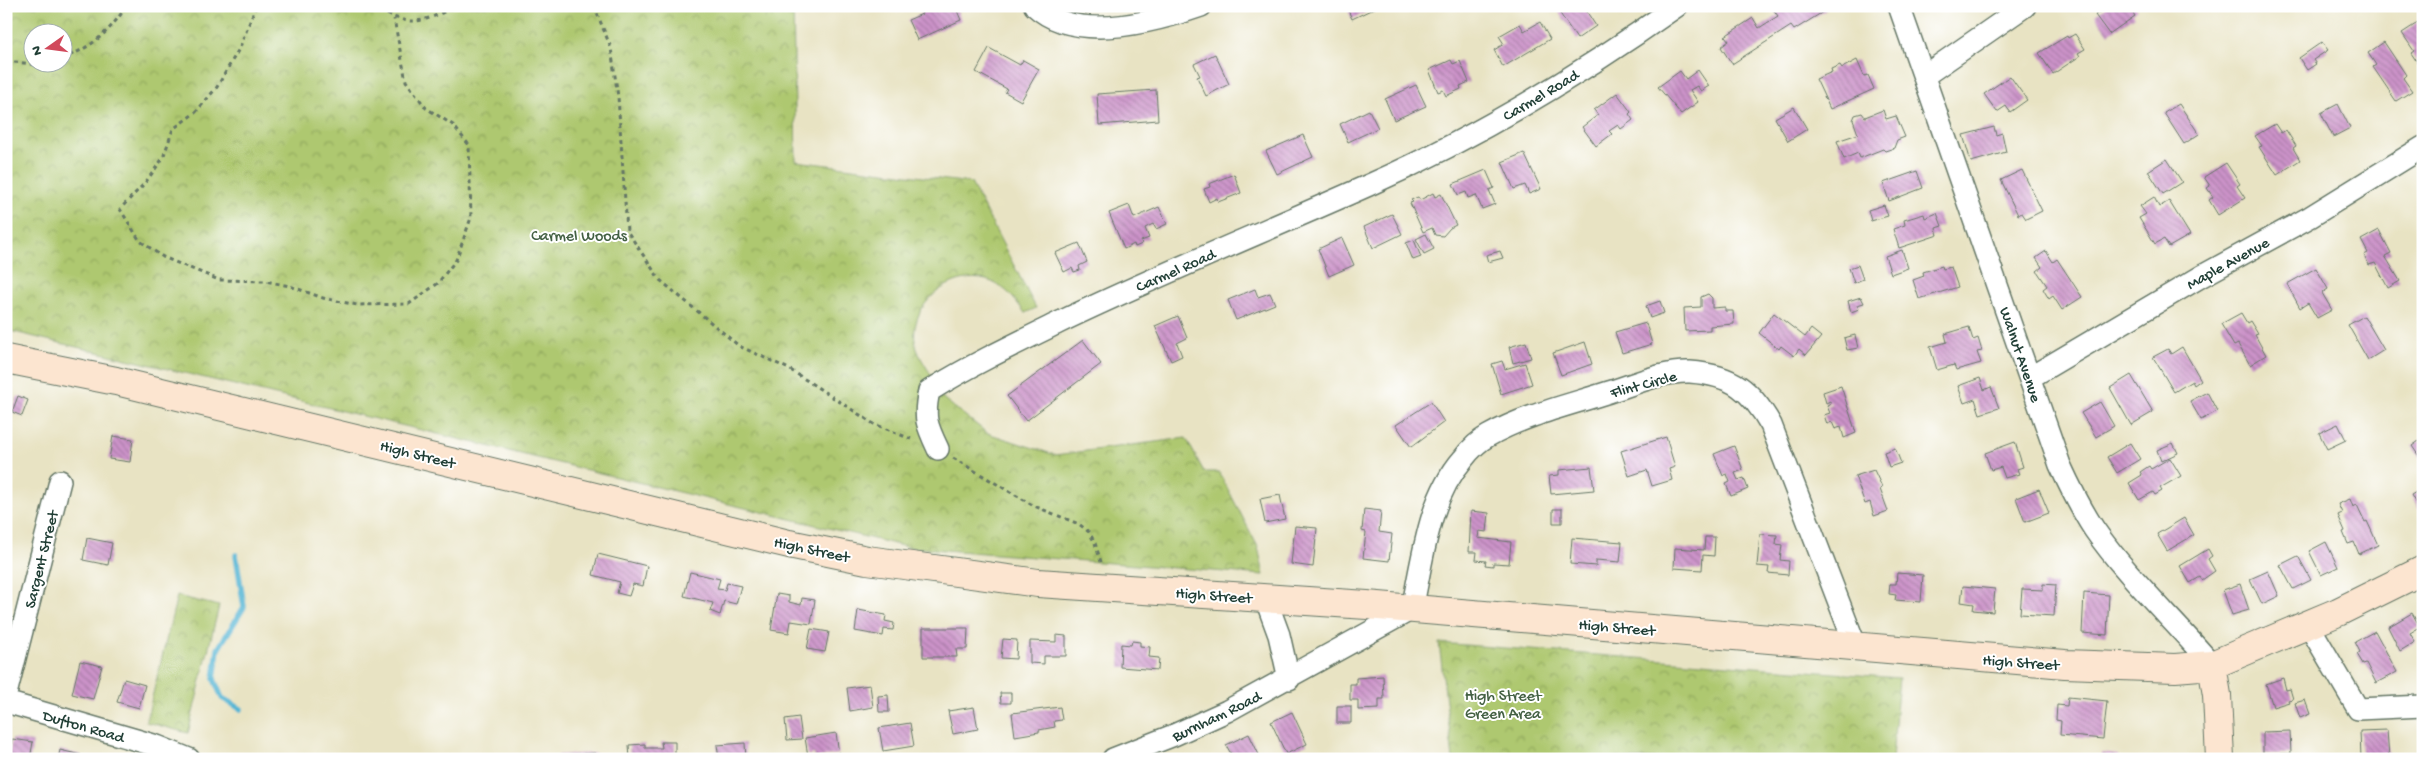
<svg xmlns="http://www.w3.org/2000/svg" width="2429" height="765" viewBox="0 0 2429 765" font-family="'Gochi Hand',sans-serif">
	<defs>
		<pattern id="park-crowns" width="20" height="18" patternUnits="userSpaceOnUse" patternTransform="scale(1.25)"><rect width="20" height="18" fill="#aec86f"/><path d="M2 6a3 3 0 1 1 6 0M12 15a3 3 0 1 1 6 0" fill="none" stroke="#8da45c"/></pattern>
		<pattern id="building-back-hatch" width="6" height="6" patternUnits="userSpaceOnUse" patternTransform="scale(1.25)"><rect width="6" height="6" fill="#cc93c9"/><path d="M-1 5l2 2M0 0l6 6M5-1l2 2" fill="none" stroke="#a579a4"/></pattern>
	</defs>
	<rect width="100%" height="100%" fill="#fff"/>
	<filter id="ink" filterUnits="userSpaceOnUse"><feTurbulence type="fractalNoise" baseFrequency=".02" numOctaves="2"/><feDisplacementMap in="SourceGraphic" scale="10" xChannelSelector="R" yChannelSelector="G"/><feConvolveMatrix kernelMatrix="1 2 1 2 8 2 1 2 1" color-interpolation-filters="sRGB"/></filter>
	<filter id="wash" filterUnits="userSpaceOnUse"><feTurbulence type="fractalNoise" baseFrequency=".0096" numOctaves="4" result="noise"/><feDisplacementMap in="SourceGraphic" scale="20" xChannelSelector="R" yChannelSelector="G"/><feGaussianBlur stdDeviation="1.12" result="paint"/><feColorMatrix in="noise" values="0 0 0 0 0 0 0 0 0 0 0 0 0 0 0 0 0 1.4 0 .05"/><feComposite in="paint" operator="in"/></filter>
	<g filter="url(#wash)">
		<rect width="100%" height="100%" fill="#e8e3c3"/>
		<!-- park -->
		<path fill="url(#park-crowns)" stroke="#668252" fill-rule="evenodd" d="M6 6H793L796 161 971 183 1036 308 1025 313C1015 300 1007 288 992 282 953 266 903 307 917 349 922 363 933 376 940 389L935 392 987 433 1055 455 1186 438 1204 472H1219L1258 547 1264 575 907 547 6 330ZM32 32H62V62H32Z
			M177 596 219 606 188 733 146 722Z
			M1439 643 1899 678 1892 759H1453Z"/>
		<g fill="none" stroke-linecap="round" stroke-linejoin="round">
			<!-- stream -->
			<path stroke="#56b6d4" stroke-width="5.5" d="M236 555 244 607 218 649 214 679 222 698 241 709"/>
		</g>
		<g id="blocks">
			<!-- building -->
			<path fill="url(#building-back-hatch)" d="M918 6H955L961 20 917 40 908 20 922 14Z
				M1346 6H1379L1352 19Z
				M1555 6H1583L1596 26 1577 39Z
				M1778 6H1823L1826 10 1794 30 1791 26 1732 64 1721 47 1729 41 1725 36 1753 18 1759 28 1778 16 1773 9Z
				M2104 6H2135L2138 9 2133 13 2135 16 2109 34 2095 15 2105 8Z
				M1540 22 1550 39 1503 67 1494 50 1504 44 1499 36 1520 24 1524 31Z
				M2419 22 2423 28V71L2411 53 2414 51 2402 33Z
				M2075 34 2085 49 2078 53 2080 56 2053 74 2039 53 2067 36 2068 38Z
				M2322 42 2328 50 2313 60 2316 64 2307 70 2299 58Z
				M2384 42 2406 75 2403 78 2412 91 2396 101 2373 67 2376 65 2368 53Z
				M989 48 1020 65 1023 60 1039 69 1021 101 1005 92 1007 89 976 72Z
				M1215 54 1229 84 1206 96 1197 77 1200 76 1194 64Z
				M1451 60 1453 64 1460 61 1469 82 1460 86 1461 89 1446 96 1443 90 1438 92 1429 70Z
				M1857 60 1864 76 1868 75 1874 89 1830 109 1816 79 1832 72 1831 69 1840 65 1842 68Z
				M1698 70 1709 86 1701 91 1697 86 1690 90 1698 102 1681 114 1658 87 1680 71 1686 79Z
				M2010 76 2027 100 2010 112 2006 106 1997 112 1984 94Z
				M1416 85 1426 106 1394 120 1385 99Z
				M1156 90 1158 120 1099 125 1097 94Z
				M1617 93 1631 112 1629 114 1633 120 1621 129 1618 125 1609 131 1612 134 1596 146 1582 127 1598 115 1594 110Z
				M2179 104 2199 134 2184 144 2164 113Z
				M2338 104 2350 128 2333 137 2321 113Z
				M1794 107 1807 129 1788 141 1775 118Z
				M1369 110 1378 128 1348 142 1340 124Z
				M1883 110 1886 119 1896 116 1905 137 1897 140 1894 148 1885 151 1883 149 1860 158 1858 153 1844 159 1837 141 1858 134 1853 120 1855 115 1862 113 1865 117Z
				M2275 124 2281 133 2286 130 2296 146 2293 148 2300 160 2277 175 2259 147 2262 146 2255 136Z
				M1994 127 1996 135 2002 133 2006 152 1971 162 1963 135Z
				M1303 135 1313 157 1277 174 1266 151Z
				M1524 153 1541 189 1529 194 1525 185 1514 189 1502 162Z
				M2167 159 2182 182 2163 194 2148 171Z
				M2226 163 2240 184 2237 186 2245 198 2218 215 2209 200 2213 197 2207 188 2210 186 2204 177Z
				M1486 170 1494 188 1489 190 1495 204 1482 209 1476 195 1468 198 1466 192 1458 195 1453 184Z
				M2022 170 2042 211 2026 219 2022 213 2018 215 2001 180Z
				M1917 171 1923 188 1889 201 1883 183Z
				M1234 174 1241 193 1218 202 1217 198 1209 202 1204 189 1210 187 1209 184Z
				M1433 193 1435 197 1441 194 1456 225 1450 228 1443 236 1435 235 1432 228 1423 232 1410 203 1413 202 1411 200 1418 197 1420 200Z
				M2154 197 2159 207 2169 201 2190 235 2169 247 2164 239 2155 244 2139 218 2146 214 2140 206Z
				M1129 205 1134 218 1159 207 1167 224 1156 229 1153 224 1145 228 1149 238 1141 241 1142 244 1135 247 1134 244 1124 249 1109 213Z
				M1884 205 1888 216 1871 221 1868 210Z
				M1937 213 1942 226 1936 228 1938 235 1899 248 1893 229 1905 225 1904 220 1924 214 1925 218Z
				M1392 214 1402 234 1373 248 1364 227Z
				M2379 230 2391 253 2385 256 2400 281 2388 288 2375 263 2369 265 2364 255 2368 253 2361 240Z
				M1426 234 1434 249 1424 254 1416 239Z
				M1342 238 1354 265 1329 276 1318 249Z
				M1414 240 1421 257 1413 260 1406 243Z
				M1079 243 1087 262 1079 266 1080 270 1074 272 1072 268 1064 272 1055 253Z
				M1902 250 1908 268 1891 274 1885 256Z
				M1500 251 1503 258 1488 262 1486 255Z
				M2046 251 2053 262 2057 259 2082 297 2062 310 2053 296 2049 299 2043 289 2047 286 2037 271 2042 267 2036 258Z
				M1858 265 1863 279 1854 283 1849 268Z
				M1942 266 1943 269 1951 267 1958 287 1919 299 1913 280 1924 276 1923 272Z
				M2316 268 2328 289 2322 293 2332 310 2317 318 2308 303 2300 308 2287 284Z
				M1255 289 1258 297 1270 293 1275 304 1236 320 1228 300Z
				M1708 294 1712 298V308L1725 307V311H1733L1734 324 1710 326V330L1685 331 1684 308 1701 307V297Z
				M1861 297 1864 303 1857 305 1859 309 1851 312 1848 301Z
				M1660 301 1664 313 1650 318 1646 306Z
				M1774 313 1805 337 1811 329 1821 337 1806 355 1799 349 1794 356 1781 346 1779 349 1759 333Z
				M2241 313 2247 323 2250 321 2258 334 2255 335 2266 355 2250 365 2238 344 2234 346 2221 324Z
				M1178 316 1187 338 1177 343 1182 356 1171 361 1155 326Z
				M2364 316 2384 350 2368 360 2348 325Z
				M1646 323 1652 344 1622 353 1615 332Z
				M1969 327 1973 340 1978 338 1982 351 1977 352 1981 363 1956 370 1954 365 1937 370 1930 347 1947 342 1945 334Z
				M1855 335 1858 348 1847 350 1844 338Z
				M1083 340 1101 364 1026 421 1007 396Z
				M1526 342 1531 358 1513 363 1509 347Z
				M1585 342 1592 364 1561 375 1553 353Z
				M2182 347 2201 380 2194 385 2192 381 2174 392 2153 357 2168 349 2171 354Z
				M1502 361 1505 369 1525 363 1532 384 1501 394 1492 364Z
				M2131 375 2153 412 2131 425 2110 388Z
				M1980 378 1984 390 1991 387 1999 408 1980 414 1975 399 1964 403 1958 386Z
				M1841 386 1856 433 1844 438 1841 427 1835 429 1832 422 1827 424 1824 415 1830 413 1827 406 1831 404 1830 401 1826 403 1823 392Z
				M2207 392 2217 411 2201 420 2190 401Z
				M18 396 28 400 22 416 12 412Z
				M1431 402 1444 422 1411 447 1396 425Z
				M2100 402 2114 426 2096 437 2081 413Z
				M2338 424 2346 440 2327 449 2319 433Z
				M113 436 133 439 130 462 109 459Z
				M1666 437 1675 467 1669 469 1672 480 1652 486 1647 470 1629 476 1621 451Z
				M2423 438V462L2412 446Z
				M2015 442 2023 467 2017 469 2019 474 2005 478 2001 467 1991 470 1985 453Z
				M2130 443 2140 459 2117 473 2107 457Z
				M2173 443 2178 453 2161 461 2157 450Z
				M1734 446 1743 470 1735 473 1738 480 1744 478 1748 489 1731 496 1726 484 1730 482 1727 474 1723 476 1714 454Z
				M1895 448 1901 463 1889 467 1884 452Z
				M2170 458 2181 476 2160 488 2162 491 2155 495 2153 492 2139 500 2129 483 2142 475 2140 472 2149 466 2151 469Z
				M1591 467 1594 490 1551 494 1549 476 1559 475V470Z
				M1874 470 1882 487 1880 489 1888 511 1874 516 1870 502 1865 504 1855 476Z
				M2423 488V512L2421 513 2411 495Z
				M2039 489 2049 513 2025 522 2016 498Z
				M1280 495 1285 519 1265 523 1260 499Z
				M2350 499 2353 507 2357 505 2365 522 2367 521 2378 545 2359 554 2354 542 2348 544 2343 532 2345 531 2338 515 2342 513 2338 504Z
				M1364 509 1381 511 1379 532 1392 534 1389 561 1363 558 1366 532 1362 531Z
				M1553 509H1562V523H1553Z
				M1471 511 1489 513 1487 532 1479 531 1478 538 1511 542 1509 564 1493 563V566L1485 565 1486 561 1476 560 1477 552H1469Z
				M2184 518 2194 535 2167 551 2157 534Z
				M1295 526 1317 528 1313 567 1291 564Z
				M1760 534 1777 535 1776 544 1782 545 1780 560 1789 561 1788 575 1768 573 1769 567 1757 566Z
				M1705 537H1715L1714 556 1703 555 1702 570 1674 568 1675 548 1704 550Z
				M87 538 112 543 108 565 83 560Z
				M1572 538 1622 542 1620 562 1596 560V566L1570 564Z
				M2326 542 2338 567 2321 575 2309 551Z
				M2208 549 2212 556 2208 559 2215 571 2202 580 2200 577 2190 583 2180 566Z
				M598 554 647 566 643 586 633 584 629 596 617 593 620 582 593 575Z
				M2298 556 2311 580 2293 589 2280 565Z
				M2268 571 2279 596 2262 604 2250 579Z
				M690 572 720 579 717 589 725 590 727 583 741 586 736 604 724 601 720 615 710 611 713 603 684 596Z
				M1897 573 1923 575 1921 602 1895 600 1896 595 1889 594 1890 584H1896Z
				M2043 584 2056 585 2054 616 2020 614 2022 589 2043 590Z
				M2240 584 2249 610 2232 615 2223 590Z
				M1963 586 1995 589 1993 612 1973 610 1974 604 1961 602Z
				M2084 593 2109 595 2107 635 2082 633Z
				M777 594 789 596V602L801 605 802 598 815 600 811 624 791 621 789 633 771 630Z
				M858 610 886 615 885 621 894 623 893 630 884 629 883 636 855 631Z
				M2412 613 2420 627 2410 633 2415 642 2400 651 2388 627Z
				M923 628H968L967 649H956L957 657H923Z
				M811 629 829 632 825 652 807 649Z
				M2375 631 2397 672 2376 683 2366 663 2363 664 2357 654 2360 652 2355 642Z
				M1056 635 1066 636V656H1044V664L1030 663V641L1056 642Z
				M1003 639 1017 640 1016 659 1001 658Z
				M1132 641 1140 642V646L1150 647 1149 657 1159 658 1158 670 1120 667 1121 644 1131 645Z
				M80 661 102 666 93 699 72 694Z
				M1383 676 1384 699H1379V709L1358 710V700H1350V684H1356V678Z
				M2283 678 2286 690 2290 689 2293 699 2288 700 2289 702 2273 707 2266 684Z
				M124 679 145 685 139 708 117 702Z
				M870 685 873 707 850 711 847 688Z
				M1000 693H1011V703H1001Z
				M888 695 889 712H879L878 696Z
				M2068 697 2107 701 2103 739 2060 735 2061 721 2056 720 2057 705 2067 706Z
				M2305 700 2310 714 2300 718 2295 703Z
				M1337 706H1351V723H1337Z
				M974 707 978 729 953 734 948 711Z
				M1060 707 1062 720 1054 721 1055 727 1039 730V732L1015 736 1012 713Z
				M1292 712 1307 744 1286 754 1271 722Z
				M799 717 802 739 787 740 785 719Z
				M910 723 914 746 883 751 879 728Z
				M2387 730 2389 757 2361 758 2360 731Z
				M2290 731 2291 754H2263V732Z
				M836 733 839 754 815 758 814 754 808 756 805 738Z
				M1249 734 1261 759H1234L1226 745Z
				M12 739 33 742 30 759H8Z
				M661 742H675V759H630L629 745 645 744V748H662Z
				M745 743 746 759H719L717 745Z
				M60 750 81 755 80 759H58Z
				M596 753V759H558L557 755Z
				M2101 753 2119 755V759H2101Z"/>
		</g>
	</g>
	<g filter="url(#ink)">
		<use href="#blocks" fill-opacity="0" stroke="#657766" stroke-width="1"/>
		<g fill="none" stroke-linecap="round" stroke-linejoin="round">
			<defs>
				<path id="street" d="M1035 6C1076 44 1155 22 1201 6
					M1899 6 2060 465C2070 487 2081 509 2094 529 2127 577 2174 620 2212 665
					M1924 76 2025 6
					M2031 377 2202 276 2310 217 2423 147
					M938 449C927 426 923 418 929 391 971 365 1015 344 1060 322 1162 273 1266 231 1369 185 1477 137 1581 74 1677 6
					M1265 597 1279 635 1289 679
					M2308 624 2358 709 2423 706
					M6 694 60 481
					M6 702 157 746 189 759
					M1113 759 1174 735 1227 711 1412 609C1423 559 1428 499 1463 459 1469 451 1479 441 1488 436 1525 415 1569 405 1609 392 1635 384 1663 371 1690 372 1733 375 1751 390 1771 425L1856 647"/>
				<path id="secondary" d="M6 359 116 381 789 544 867 560 1038 583 1367 605 2065 664 2175 668 2212 665 2338 612 2423 570
					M2212 665 2217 695 2220 759"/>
			</defs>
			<!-- street casing -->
			<use href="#street" stroke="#657766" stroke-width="24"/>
			<!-- secondary casing -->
			<use href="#secondary" stroke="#657766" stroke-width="30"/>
			<!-- path -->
			<path stroke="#657766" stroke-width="3" stroke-dasharray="4 4" stroke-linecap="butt" d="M256 6 240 47 217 87 196 112 173 129 163 158 145 183 120 209 140 241 163 257 219 280 265 281 290 286 323 298 357 305 409 304 437 284 456 260 471 218 469 145 453 125 426 108 406 81 394 19
				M373 6C409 28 420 24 456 6
				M594 6 611 48 618 97 627 231 660 280 739 346 789 369 874 424 911 439
				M62 58C89 50 112 30 126 6
				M6 61 41 65 50 62
				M953 458 1034 506 1079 524 1089 532 1095 543 1102 565"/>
			<!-- street -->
			<use href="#street" stroke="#fff" stroke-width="21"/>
			<!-- secondary -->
			<use href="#secondary" stroke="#fce5d0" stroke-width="28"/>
		</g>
	</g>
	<g text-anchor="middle" stroke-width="4" stroke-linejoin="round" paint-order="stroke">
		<!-- street labels -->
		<g font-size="16" fill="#1f3d34" stroke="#fff">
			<text transform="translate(1540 94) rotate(-31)" y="6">Carmel Road</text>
			<text transform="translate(2227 262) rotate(-29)" y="6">Maple Avenue</text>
			<text transform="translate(1175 269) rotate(-24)" y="6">Carmel Road</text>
			<text transform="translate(2022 354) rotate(71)" y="6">Walnut Avenue</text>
			<text transform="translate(1643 383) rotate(-15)" y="6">Flint Circle</text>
			<text transform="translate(418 453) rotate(14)" y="6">High Street</text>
			<text transform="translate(812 548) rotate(12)" y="6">High Street</text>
			<text transform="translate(40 559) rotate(-76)" y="6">Sargent Street</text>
			<text transform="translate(1214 594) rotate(4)" y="6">High Street</text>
			<text transform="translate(1617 626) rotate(5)" y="6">High Street</text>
			<text transform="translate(2021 661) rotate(4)" y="6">High Street</text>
			<text transform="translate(1216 715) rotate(-26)" y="6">Burnham Road</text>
			<text transform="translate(84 725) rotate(16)" y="6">Dufton Road</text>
		</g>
		<!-- park labels -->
		<g font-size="16" fill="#436043" stroke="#fff">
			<text x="579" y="240">Carmel Woods</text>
			<text x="1503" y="700">High Street<tspan x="1503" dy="18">Green Area</tspan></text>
		</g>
	</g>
	<!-- margin -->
	<rect width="2429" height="765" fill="none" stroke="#fff" stroke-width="25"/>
	<!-- north arrow -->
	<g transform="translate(48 48) rotate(256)"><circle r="24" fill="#ffffff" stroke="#a5b1ae"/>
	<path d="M0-4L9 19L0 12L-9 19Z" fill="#d1495b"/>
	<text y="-8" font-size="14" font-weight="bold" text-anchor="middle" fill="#1f3d34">N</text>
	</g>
</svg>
